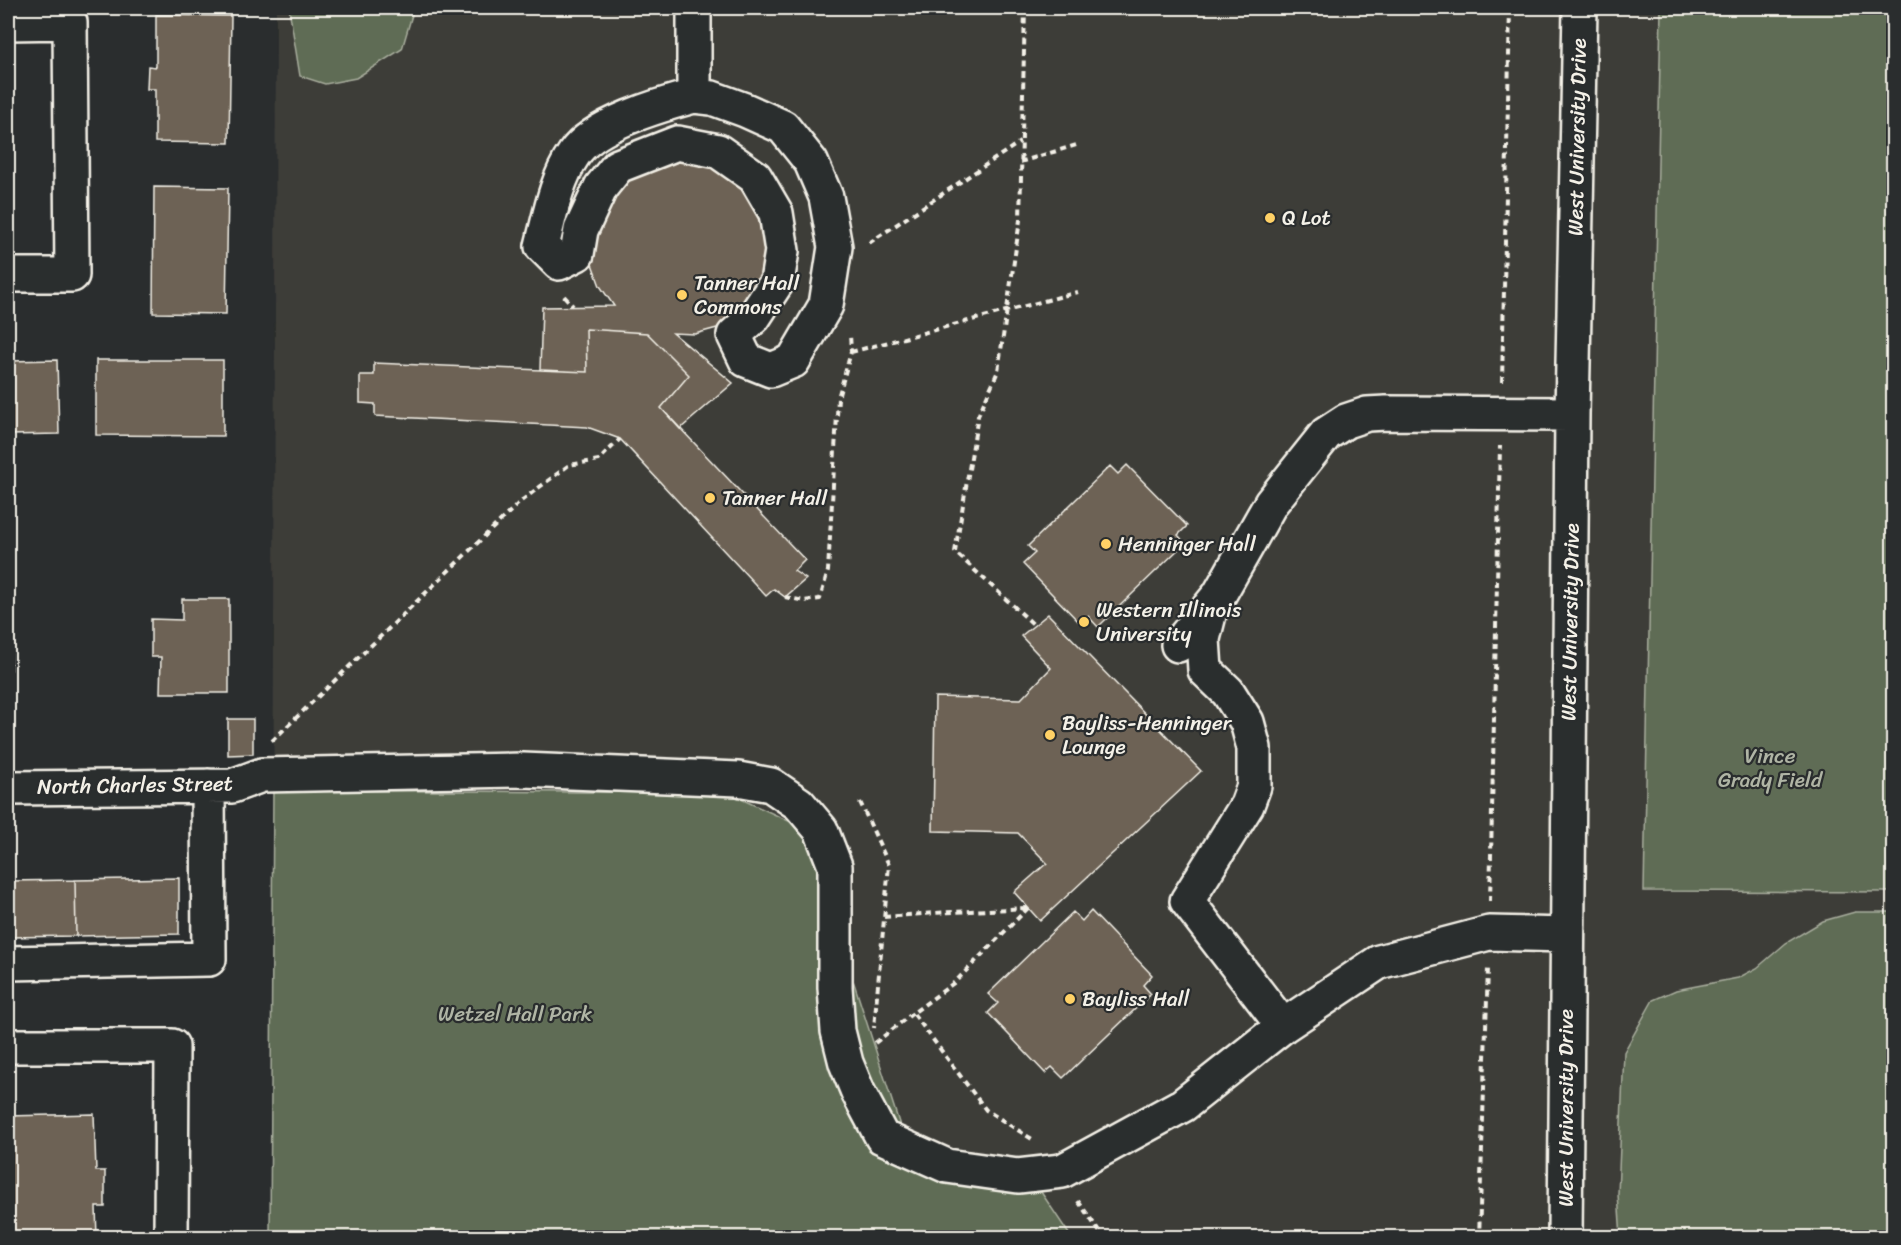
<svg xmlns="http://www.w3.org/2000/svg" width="1901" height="1245" viewBox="0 0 1901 1245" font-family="Sriracha,sans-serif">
	<rect width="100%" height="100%" fill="#2a2d2e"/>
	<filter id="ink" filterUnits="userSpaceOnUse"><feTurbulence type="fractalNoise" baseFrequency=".0167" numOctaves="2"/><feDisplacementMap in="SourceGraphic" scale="12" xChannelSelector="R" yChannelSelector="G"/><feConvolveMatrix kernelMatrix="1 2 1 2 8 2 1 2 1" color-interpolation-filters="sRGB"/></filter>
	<g filter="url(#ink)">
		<!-- built -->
		<path fill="#3e3d39" d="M276 8H1893V1237H272Z"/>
		<!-- green -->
		<path fill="#5e6c54" stroke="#a9ae9e" stroke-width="1.5" d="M289 8H414L402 49 356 78 325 84 300 76Z
			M1661 8H1893V892L1644 891Z
			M273 790 728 793 804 828 912 1163 1039 1189 1071 1237 270 1238Z
			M1855 912H1893V1237H1621L1618 1194 1624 1052 1653 1000 1676 990 1738 978 1757 968 1786 943 1823 921Z"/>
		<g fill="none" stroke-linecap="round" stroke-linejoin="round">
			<!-- stream -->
			<path stroke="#8c9c9b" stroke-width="10" d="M1885 1238 1894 1231"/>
		</g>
		<!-- building -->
		<path fill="#6d6254" stroke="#f4f1e8" stroke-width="1.5" d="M156 15 231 16 229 143 155 142V89H147L148 66 156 67Z
			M674 157 707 162 745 184 772 241 764 286 736 319 717 328 695 334 673 333 733 383 680 429 661 408 689 375 647 333 586 329 587 372 540 370 542 307 614 306 600 286 592 264 589 243 617 183Z
			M154 187 228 188 226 314 153 313Z
			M586 329 647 333 689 375 661 408 805 560 794 571 806 579 785 597 774 589 766 596 620 439 587 427 375 416V404L360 403V375H374V363L587 372Z
			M57 360 59 434 8 435V361Z
			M96 360H223V436L96 435Z
			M1127 465 1187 526 1178 535 1185 543 1098 627 1088 616 1080 623 1023 564 1035 553 1028 546 1110 466 1118 474Z
			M182 599H229V693H160L161 657H151V619L182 620Z
			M1048 614 1201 771 1040 921 1014 892 1047 863 1018 833 933 831 935 697 1021 699 1051 668 1021 636Z
			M8 636H10L11 670H8Z
			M228 719H253V754L228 755Z
			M179 878V934L76 936 75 880Z
			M75 880 76 936 8 937V881Z
			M1091 911 1152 975 1143 985 1151 994 1063 1078 1052 1067 1045 1073 988 1013 998 1003 988 994 1073 912 1082 921Z
			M94 1114 96 1171H105V1207H96L97 1238H8V1116Z"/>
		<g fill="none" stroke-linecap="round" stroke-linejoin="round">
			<defs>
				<path id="minor" d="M8 23 70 22 72 275H8
					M694 96 712 98 745 110 783 127 811 162 826 197 835 247 826 305 793 361 771 370 746 360 734 335 754 317 777 282 782 251 776 213 755 177 718 151 677 143 618 166 601 187 581 230 577 254 559 263 542 246C550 215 556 180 574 154 594 124 660 105 694 96Z
					M694 96V8
					M1211 607 1203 639 1205 670 1228 692 1247 722 1254 748V786L1247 805 1187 901 1283 1026
					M1178 645 1219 595 1271 503 1326 434 1346 421 1367 414 1386 413 1572 414
					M8 788 232 786 262 775 523 770 738 779 771 785 799 804 821 830 835 866V987L838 1031 846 1063 858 1092 882 1137 947 1166 1018 1176 1062 1171 1183 1105 1283 1026 1379 962 1489 933 1567 935
					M8 963 209 959 208 786
					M8 1046H172L171 1238
					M1565 1238 1572 414 1580 8"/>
			</defs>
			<!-- minor casing -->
			<use href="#minor" stroke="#f4f1e8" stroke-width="38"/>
			<!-- path -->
			<path stroke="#f4f1e8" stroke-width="4" stroke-dasharray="6 4.5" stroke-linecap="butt" d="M1025 8 1020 220 998 371 978 416 955 552 1034 625
				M1020 162 1080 144
				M869 243 1020 142
				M564 296 573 306
				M851 352 1078 292
				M1502 382 1510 8
				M785 597 804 601 820 599 828 571 838 398 851 352 850 334
				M272 741 521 501 569 465 599 460 620 439
				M860 802 889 865 874 1028
				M1490 901 1500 446
				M1028 908 955 982 913 1013 986 1110 1032 1139
				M884 917 934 913 1027 908
				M875 1043 913 1013
				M1078 1201 1104 1238
				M1479 1238 1488 968"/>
			<!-- minor -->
			<use href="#minor" stroke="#2a2d2e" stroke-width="33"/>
		</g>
	</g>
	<!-- markers -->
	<g fill="#ffd166" stroke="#2a2d2e" stroke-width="2">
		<circle cx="1270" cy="218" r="6"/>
		<circle cx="682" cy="295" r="6"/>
		<circle cx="710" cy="498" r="6"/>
		<circle cx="1106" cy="544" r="6"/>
		<circle cx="1084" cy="622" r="6"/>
		<circle cx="1050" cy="735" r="6"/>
		<circle cx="1070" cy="999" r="6"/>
	</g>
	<g text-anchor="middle" stroke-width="4.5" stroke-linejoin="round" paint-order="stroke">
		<!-- street labels -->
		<g font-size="21" fill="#f4f1e8" stroke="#2a2d2e">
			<text transform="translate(1577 137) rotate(-89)" y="7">West University Drive</text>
			<text transform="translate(1570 622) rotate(-89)" y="7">West University Drive</text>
			<text transform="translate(135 785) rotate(-1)" y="7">North Charles Street</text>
			<text transform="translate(1566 1108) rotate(-90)" y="7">West University Drive</text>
		</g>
		<!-- poi labels -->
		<g font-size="21" fill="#f4f1e8" stroke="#2a2d2e" text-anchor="start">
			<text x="1282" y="225">Q Lot</text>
			<text x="694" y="290">Tanner Hall<tspan x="694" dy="24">Commons</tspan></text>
			<text x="722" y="505">Tanner Hall</text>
			<text x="1118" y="551">Henninger Hall</text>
			<text x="1096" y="617">Western Illinois<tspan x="1096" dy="24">University</tspan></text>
			<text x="1062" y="730">Bayliss-Henninger<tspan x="1062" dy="24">Lounge</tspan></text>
			<text x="1082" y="1006">Bayliss Hall</text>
		</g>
		<!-- park labels -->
		<g font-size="21" fill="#b0b5a5" stroke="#2a2d2e">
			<text x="1770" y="763">Vince<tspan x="1770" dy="24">Grady Field</tspan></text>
			<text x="515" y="1021">Wetzel Hall Park</text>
		</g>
	</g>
	<!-- margin -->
	<rect width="1901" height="1245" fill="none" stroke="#2a2d2e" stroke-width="30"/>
	<rect x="15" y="15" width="1871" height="1215" fill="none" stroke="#f4f1e8" stroke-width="2" filter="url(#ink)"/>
</svg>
